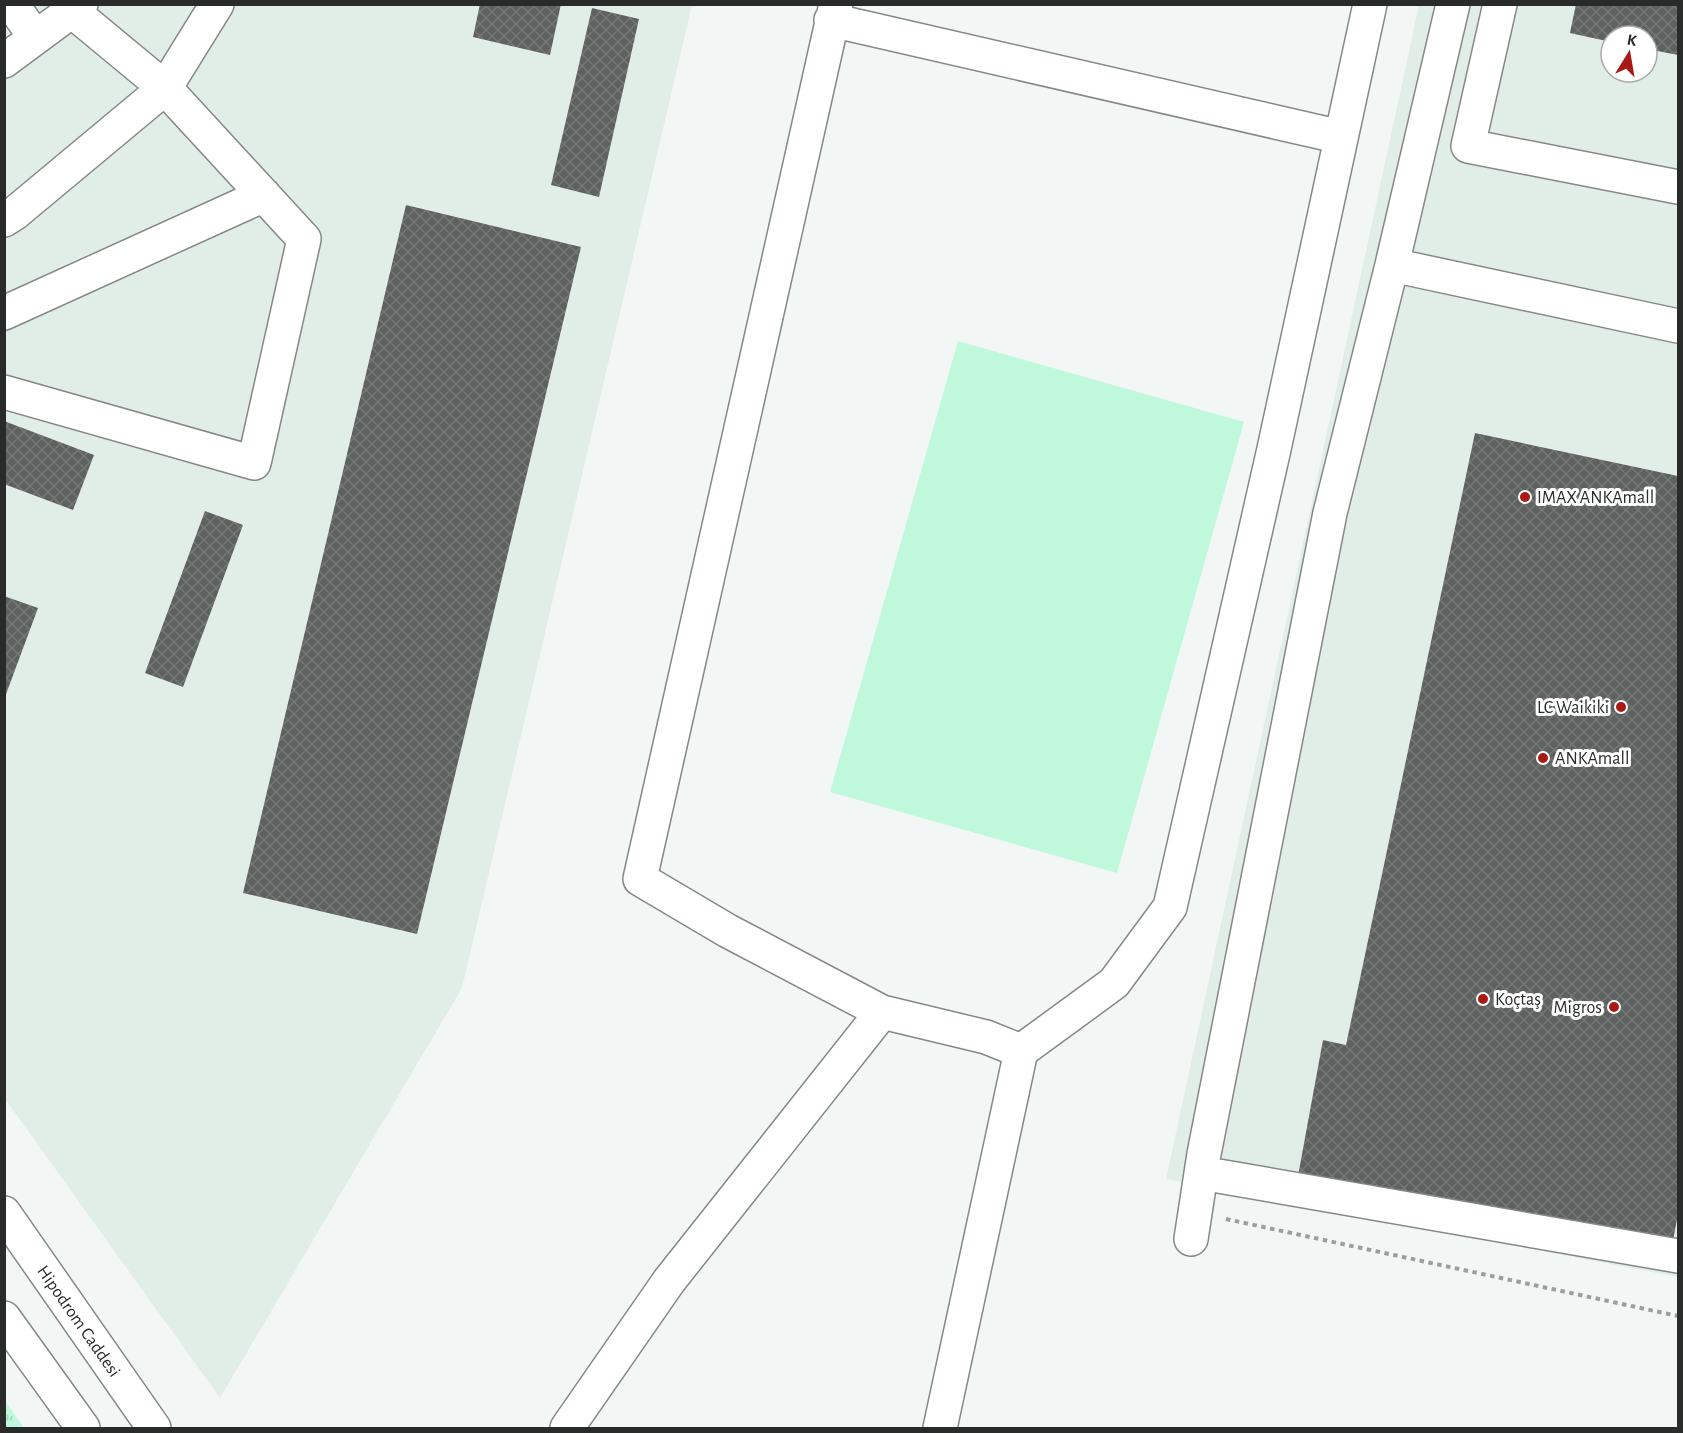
<svg xmlns="http://www.w3.org/2000/svg" width="1683" height="1433" viewBox="0 0 1683 1433" font-family="'Alegreya Sans',sans-serif">
	<defs>
		<pattern id="grass-tufts" width="24" height="20" patternUnits="userSpaceOnUse" patternTransform="scale(1.5)"><rect width="24" height="20" fill="#c0f8db"/><path d="M3 7l-1-3M5 7V3M7 7l1-3M15 17l-1-3M17 17v-4M19 17l1-3" fill="none" stroke="#a5d5bc"/></pattern>
		<pattern id="building-cross-hatch" width="8" height="8" patternUnits="userSpaceOnUse" patternTransform="scale(1.5)"><rect width="8" height="8" fill="#5d615f"/><path d="M0 0l8 8M0 8l8-8" fill="none" stroke="#767877"/></pattern>
	</defs>
	<rect width="100%" height="100%" fill="#f2f7f5"/>
	<!-- built -->
	<path fill="#e1eee7" fill-rule="evenodd" d="M4 5H692L462 988 220 1398 5 1099Z
		M1419 5H1678V1277L1166 1179ZM1611 36H1647V72H1611Z"/>
	<!-- grass -->
	<path fill="url(#grass-tufts)" d="M5 1401 24 1428H5Z"/>
	<!-- garden -->
	<path fill="#c0f8db" d="M958 341 1244 422 1117 873 830 792Z"/>
	<!-- building -->
	<path fill="url(#building-cross-hatch)" d="M480 4H561L550 55 473 37Z
		M1576 4H1678V55L1647 49V36H1611V42L1570 33Z
		M592 8 639 19 599 197 551 185Z
		M406 205 581 247 417 934 243 893Z
		M4 421 94 455 73 510 4 484Z
		M1475 433 1678 476V1214L1672 1246 1298 1176 1323 1040 1346 1045Z
		M205 511 243 525 183 687 145 673Z
		M4 596 38 608 5 697H4Z"/>
	<g fill="none" stroke-linecap="round" stroke-linejoin="round">
		<defs>
			<path id="minor" d="M12 4 35 37
				M836 4 640 879 728 931 882 1012 986 1037 1021 1051 1114 983 1170 907 1274 449 1370 4
				M1500 4 1468 146 1678 187
				M831 20 1341 137
				M4 61 81 4
				M4 220 15 213 165 88 217 4
				M1392 265 1678 326
				M4 313 264 195
				M4 392 254 463 304 239 165 88 72 11
				M1201 1173 1678 1256
				M1191 1239 1204 1154 1330 513 1392 265 1453 4
				M567 1428 669 1281 882 1012
				M940 1428 1021 1051"/>
			<path id="major" d="M4 1213 154 1428
				M4 1318 83 1428"/>
		</defs>
		<!-- minor casing -->
		<use href="#minor" stroke="#848886" stroke-width="36"/>
		<!-- major casing -->
		<use href="#major" stroke="#848886" stroke-width="36"/>
		<!-- path -->
		<path stroke="#9a9e9c" stroke-width="4" stroke-dasharray="4.5 4.5" stroke-linecap="butt" d="M1226 1219 1678 1316"/>
		<!-- minor -->
		<use href="#minor" stroke="#fff" stroke-width="33"/>
		<!-- major -->
		<use href="#major" stroke="#fff" stroke-width="33"/>
	</g>
	<!-- markers -->
	<g fill="#aa1816" stroke="#fff" stroke-width="2">
		<circle cx="1525" cy="497" r="6"/>
		<circle cx="1621" cy="707" r="6"/>
		<circle cx="1543" cy="758" r="6"/>
		<circle cx="1483" cy="999" r="6"/>
		<circle cx="1614" cy="1007" r="6"/>
	</g>
	<g text-anchor="middle" stroke-width="6" stroke-linejoin="round" paint-order="stroke">
		<!-- poi labels -->
		<g font-size="18" fill="#292b2a" stroke="#fff" text-anchor="start">
			<text x="1537" y="503">IMAX ANKAmall</text>
			<text x="1609" y="713" text-anchor="end">LC Waikiki</text>
			<text x="1555" y="764">ANKAmall</text>
			<text x="1495" y="1005">Koçtaş</text>
			<text x="1602" y="1013" text-anchor="end">Migros</text>
		</g>
		<!-- street labels -->
		<g font-size="18" fill="#292b2a" stroke="#fff">
			<text transform="translate(79 1321) rotate(55)" y="6">Hipodrom Caddesi</text>
		</g>
	</g>
	<!-- border -->
	<rect width="1683" height="1433" fill="none" stroke="#292b2a" stroke-width="12"/>
	<!-- north arrow -->
	<g transform="translate(1629 54) rotate(11)"><circle r="28" fill="#ffffff" stroke="#a9aaaa" stroke-width="1.5"/>
	<path d="M0-4.5L10 22L0 15L-10 22Z" fill="#aa1816"/>
	<text y="-9" font-size="16" font-weight="bold" text-anchor="middle" fill="#292b2a">K</text>
	</g>
</svg>
